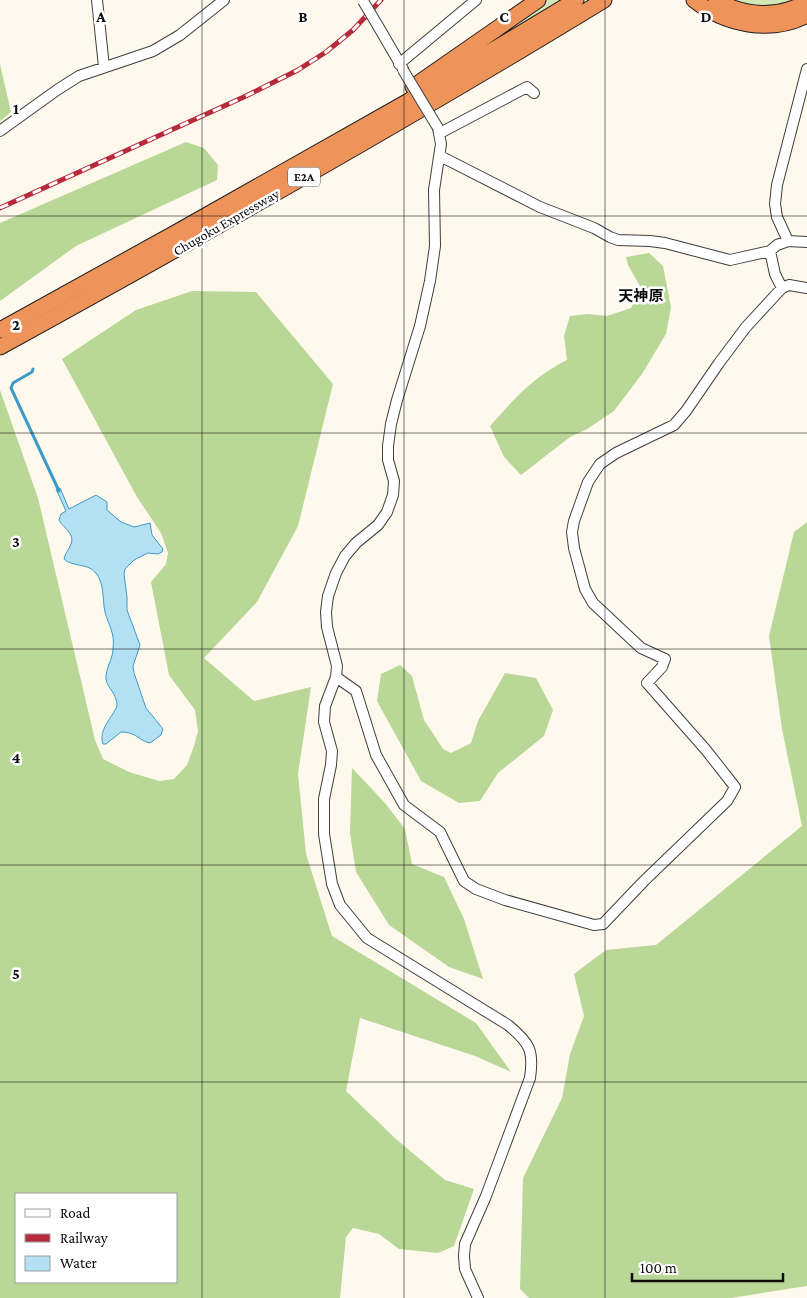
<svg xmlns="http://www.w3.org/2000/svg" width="807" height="1298" viewBox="0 0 807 1298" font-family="'Crimson Pro','Noto Sans JP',serif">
	<rect width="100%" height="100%" fill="#fef9ec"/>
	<!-- green -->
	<path fill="#d4e7b8" d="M546 0H560L530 18 500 33Z
		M730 0H796C767 10 758 8 730 0Z"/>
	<!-- forest -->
	<path fill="#b9d797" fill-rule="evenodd" d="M0 64 11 112 0 121Z
		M186 142 204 148 218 165 217 180 76 246 0 301V223Z
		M649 253 663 266 671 307 666 334 642 374 614 411 587 429 570 437 521 475 504 457 490 426C515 398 533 377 567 360L564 336 570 316 587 314 607 316 631 308 641 288 628 265 626 257Z
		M192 291 256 292 333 384 298 526 257 602 204 658 254 701 311 687 298 774 306 854 332 936 476 1023 511 1072 475 1056 360 1018 346 1091 397 1140 445 1180 474 1189 454 1246 438 1253 399 1249 379 1234 353 1228 346 1237 340 1298H0V390L38 498 95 740 103 759 129 772 159 781 174 779 187 765 194 746 198 731 195 710 169 675 151 582 166 564 168 553 161 533 137 497 62 359 136 310ZM16 1194H176V1282H16Z
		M807 522V1286L731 1298H529L520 1289 523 1178 562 1098 570 1054 584 1016 574 974 606 950 656 945 802 826 782 729 769 636 794 532Z
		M400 665 412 676 424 720 443 749 451 753 471 743 478 721 505 673 536 678 553 710 544 736 498 773 480 801 459 803 421 781 377 701 381 674Z
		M352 768 385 803 405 829 412 864 444 877 464 919 483 979 449 967 389 925 356 872 350 833Z"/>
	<!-- water -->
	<path fill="#b3e0f3" stroke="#3d9ac7" d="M60 488 69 509 96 495 107 502V510L121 522 129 525 134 527 150 523 152 535 163 549 162 552 158 554 148 553 134 560 125 569 124 574 127 597V610L140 645 133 666 134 673 146 708 163 729 161 735 150 743C139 741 137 732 121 732L106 744H103C98 730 112 718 117 706 117 693 107 688 106 679 105 669 113 659 113 649 115 632 109 627 105 612 102 599 105 583 95 572 87 563 72 567 64 559 65 553 69 550 71 544 75 533 63 528 59 520L61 514 66 511 56 489Z"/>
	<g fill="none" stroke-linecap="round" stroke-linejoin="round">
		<!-- stream -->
		<path stroke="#3d9ac7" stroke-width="3" d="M33 369 32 372 13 383 11 388 59 491"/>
		<defs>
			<path id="minor" d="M97 0 104 67
				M378 26 403 69
				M399 64 476 0
				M438 128 441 144 434 190 435 246 430 281 420 326 397 400 391 424 388 446V460L394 481 393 495 387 512 378 525 356 543 345 556 336 573 328 596 326 612 327 627 337 666 336 677 325 706 324 722 332 751 331 765 324 799V834L332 884 340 905 367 938 508 1025C530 1043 534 1051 530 1078L486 1196 465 1244 464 1256 465 1269 478 1298
				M0 131 57 90 79 76 153 51 180 35 224 0
				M440 133 527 87 534 93
				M440 156 540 207 594 228 610 237 618 240 650 241 665 243 730 260 770 251 777 245 788 241 807 242
				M788 241 777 217 775 204 777 185 807 69
				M770 251 775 274 782 288
				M336 677 356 691 376 755 404 805 440 832 464 881 476 889 505 900 594 925 603 924 644 881 727 801 735 787 706 750 647 683 662 667 665 659 641 648 593 603 585 589 574 548 572 532 574 521 588 482 600 464 616 453 674 425 686 411 719 363 746 327 782 288 789 285 807 288"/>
			<path id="highway" d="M694 0C725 25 771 34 807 15
				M716 0C745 17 778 18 807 2
				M413 87 538 0
				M0 330 177 232 407 102 576 0
				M0 347C204 235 406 121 604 0"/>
		</defs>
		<!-- minor casing -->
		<use href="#minor" stroke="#3f3f3f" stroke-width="12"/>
		<!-- highway casing -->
		<use href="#highway" stroke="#1d1d1d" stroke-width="17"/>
		<!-- minor -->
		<use href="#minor" stroke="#fff" stroke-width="10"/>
		<!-- highway -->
		<use href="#highway" stroke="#ee935a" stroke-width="15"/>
		<defs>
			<path id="rail" d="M0 208 246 96 298 70 326 52 353 30 381 0"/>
		</defs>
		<!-- rail casing -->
		<use href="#rail" stroke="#b62a3b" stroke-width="5"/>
		<!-- rail -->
		<use href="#rail" stroke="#fff" stroke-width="3" stroke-dasharray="9" stroke-linecap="butt"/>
		<defs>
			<path id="minor-bridge" d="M363 1 378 26
				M403 70 438 128"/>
		</defs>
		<!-- minor-bridge casing -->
		<use href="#minor-bridge" stroke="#3f3f3f" stroke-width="12" stroke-linecap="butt"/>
		<!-- minor-bridge -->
		<use href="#minor-bridge" stroke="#fff" stroke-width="10"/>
	</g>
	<!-- grid -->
	<path fill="none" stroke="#0c0c0c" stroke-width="1" stroke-opacity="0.55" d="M202 0V1298M404 0V1298M605 0V1298M0 216H807M0 433H807M0 649H807M0 865H807M0 1082H807"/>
	<g text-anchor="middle" stroke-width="5" stroke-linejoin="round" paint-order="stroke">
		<!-- shield labels -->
		<rect fill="#fff" stroke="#555" stroke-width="1" x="288" y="167.5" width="32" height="19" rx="4"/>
		<g font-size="12" font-weight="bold" fill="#0c0c0c">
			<text x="304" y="181">E2A</text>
		</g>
		<!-- street labels -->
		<g font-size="14" fill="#0c0c0c" stroke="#fff">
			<text transform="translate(226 222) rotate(-30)" y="5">Chugoku Expressway</text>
		</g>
		<!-- neighbourhood labels -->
		<g font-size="15" font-weight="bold" fill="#0c0c0c" stroke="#fff">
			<text x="641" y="301">天神原</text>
		</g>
	</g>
	<g font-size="16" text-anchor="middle" font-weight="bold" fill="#0c0c0c" stroke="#fff" stroke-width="5" stroke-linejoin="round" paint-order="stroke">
		<text x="101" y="22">A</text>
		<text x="303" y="22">B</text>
		<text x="504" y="22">C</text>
		<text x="706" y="22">D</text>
		<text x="16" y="114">1</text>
		<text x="16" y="330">2</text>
		<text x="16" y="547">3</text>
		<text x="16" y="763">4</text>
		<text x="16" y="979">5</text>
	</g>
	<!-- legend -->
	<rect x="15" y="1193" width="162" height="90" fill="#ffffff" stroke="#9e9e9e"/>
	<rect x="25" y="1209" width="25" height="8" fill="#ffffff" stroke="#9e9e9e"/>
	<text x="60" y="1218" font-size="15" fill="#0c0c0c">Road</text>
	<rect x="25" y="1234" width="25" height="8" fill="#b62a3b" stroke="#9e9e9e"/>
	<text x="60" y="1243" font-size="15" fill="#0c0c0c">Railway</text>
	<rect x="25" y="1256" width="25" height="15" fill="#b3e0f3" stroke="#9e9e9e"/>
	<text x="60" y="1268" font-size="15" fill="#0c0c0c">Water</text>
	<!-- scale -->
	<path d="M632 1273v8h151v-8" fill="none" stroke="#0c0c0c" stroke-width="2.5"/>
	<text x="640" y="1273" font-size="15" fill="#0c0c0c" stroke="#ffffff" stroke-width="4" paint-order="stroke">100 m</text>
</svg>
